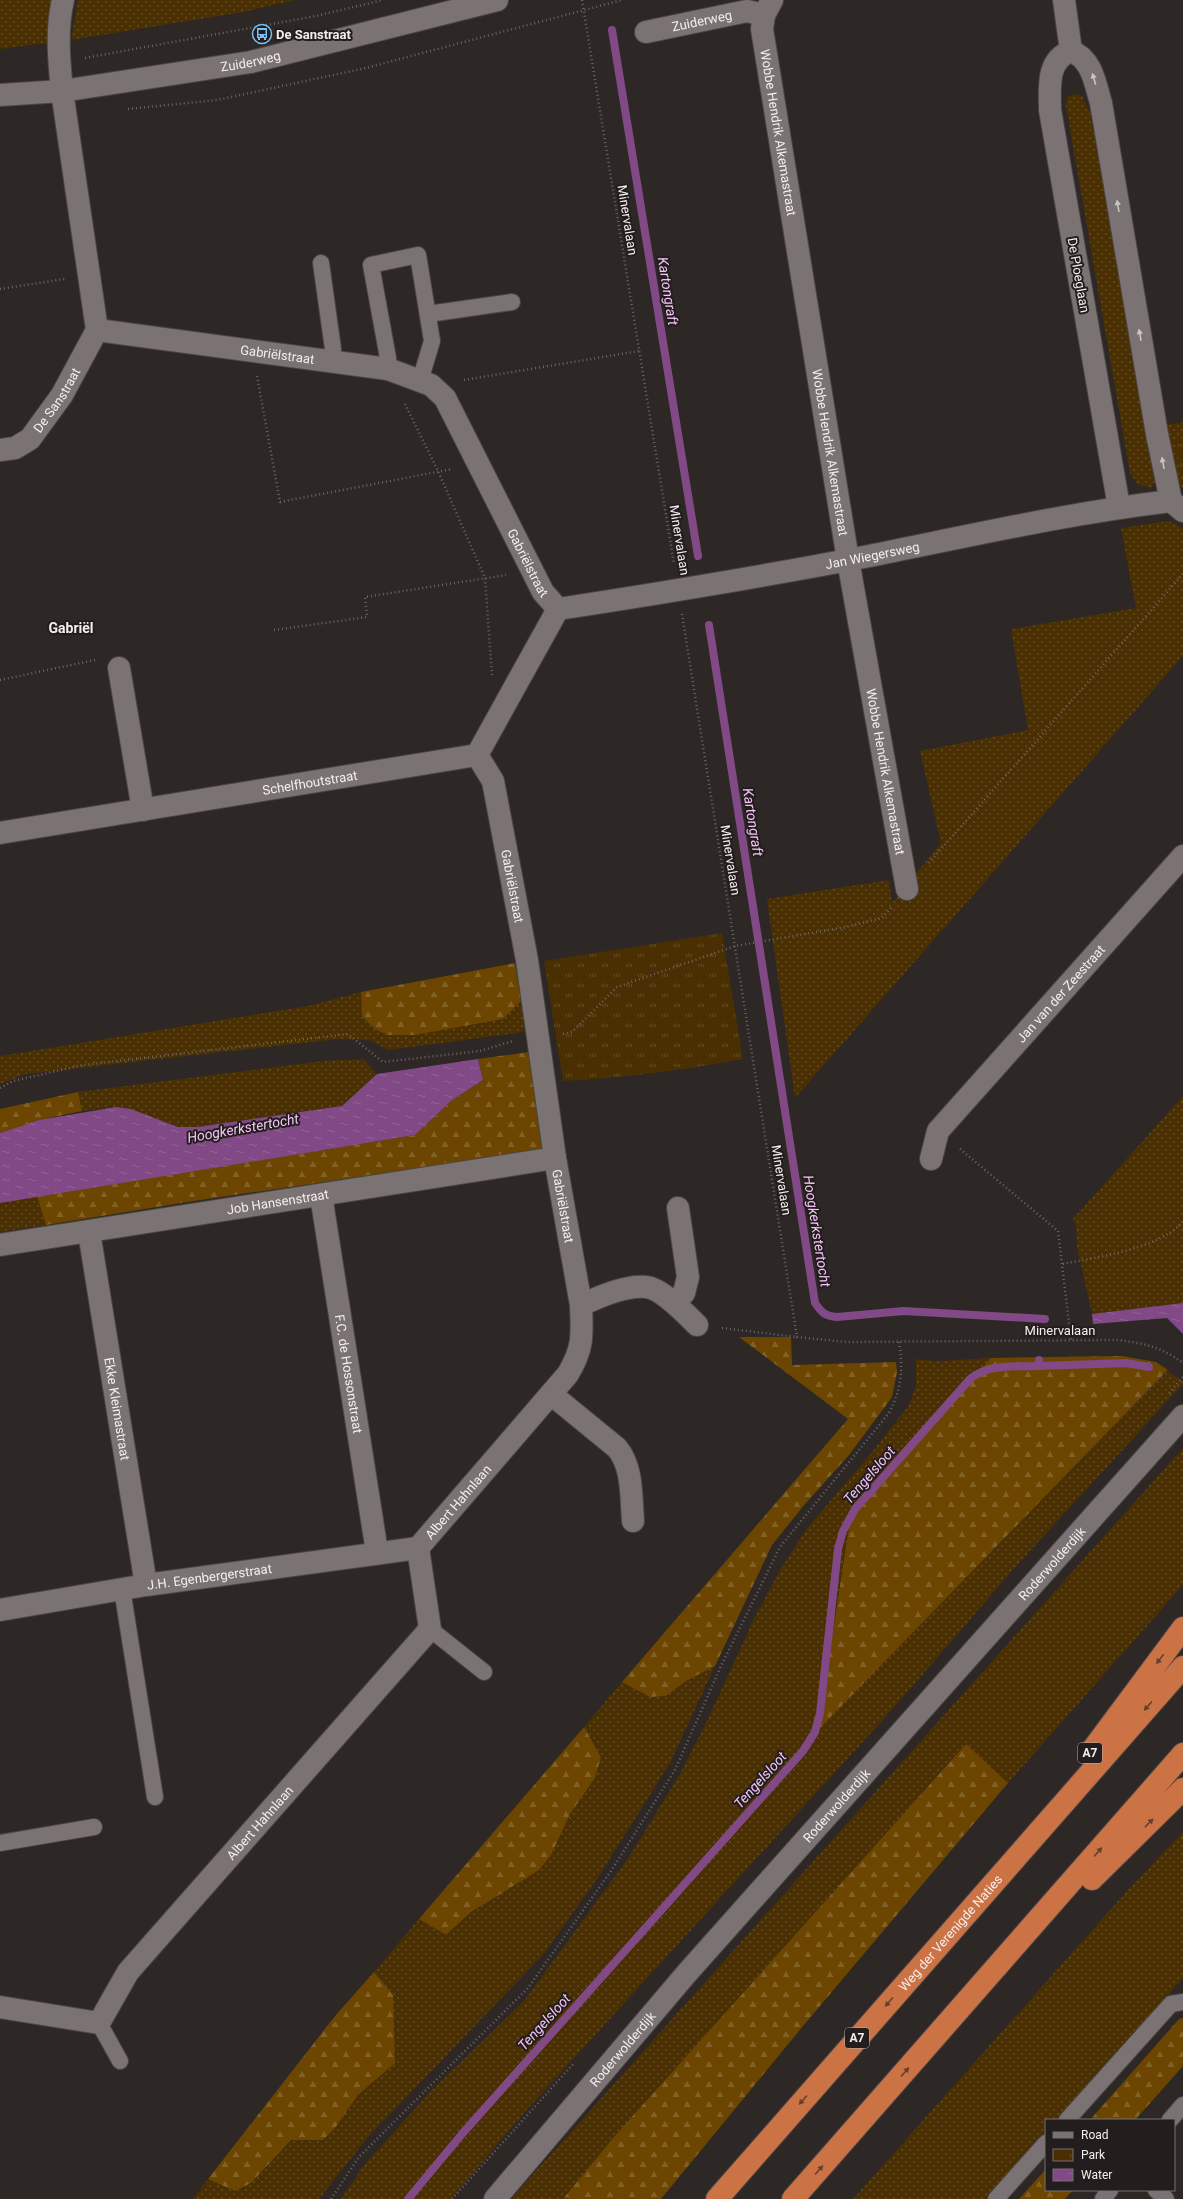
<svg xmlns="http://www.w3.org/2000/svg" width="1183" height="2199" viewBox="0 0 1183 2199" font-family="Roboto,sans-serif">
	<defs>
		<pattern id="grass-dots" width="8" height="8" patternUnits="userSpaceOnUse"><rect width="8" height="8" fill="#492f02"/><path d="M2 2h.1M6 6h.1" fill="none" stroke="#644d27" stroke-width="1.8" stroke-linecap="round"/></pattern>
		<pattern id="forest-firs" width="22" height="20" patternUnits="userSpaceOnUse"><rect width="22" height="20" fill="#6c4600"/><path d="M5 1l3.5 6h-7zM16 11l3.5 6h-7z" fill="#826126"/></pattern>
		<pattern id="park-tufts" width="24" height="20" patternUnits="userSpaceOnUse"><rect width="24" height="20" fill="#492f02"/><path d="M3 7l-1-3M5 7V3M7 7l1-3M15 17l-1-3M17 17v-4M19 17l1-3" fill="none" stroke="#644d27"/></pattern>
		<pattern id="water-ripples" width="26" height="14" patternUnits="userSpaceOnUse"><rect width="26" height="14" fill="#814985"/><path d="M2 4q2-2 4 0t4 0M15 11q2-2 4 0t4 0" fill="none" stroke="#936497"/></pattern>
	</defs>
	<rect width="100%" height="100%" fill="#2d2726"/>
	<!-- grass -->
	<path fill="url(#grass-dots)" d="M0 0H55L47 43 0 49Z
		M78 0H295L243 12 71 40Z
		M1074 94 1082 96 1090 112 1156 471 1155 482 1151 488 1137 484 1130 473 1066 106 1068 96Z
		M1183 422V488L1178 482 1163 425Z
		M1168 521 1175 523 1183 529V656L795 1098 767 899 889 880 892 903 941 843 920 751 1028 730 1011 629 1136 608 1121 528Z
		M361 992 362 1016 503 1019 521 1001 525 1032 388 1050 369 1040 339 1039 26 1074 0 1084V1056L308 1006Z
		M363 1059 377 1074 342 1106 198 1127H178L131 1109 116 1107 82 1111 78 1092 323 1061Z
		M1183 1096V1303L1092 1314 1077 1247 1076 1224 1072 1220Z
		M37 1196 46 1225 0 1232V1203Z
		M991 1358 851 1514 818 1729 1168 1371 1183 1382V1384L1018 1564 891 1711 523 2114 451 2199H341L364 2165 431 2091 524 2001 629 1857 680 1774 708 1719 753 1621 781 1568 808 1527 873 1451 909 1405 916 1385V1359L938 1361Z
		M1183 1448V1585L1008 1783 966 1744 613 2138 563 2199H511Z
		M715 1666 670 1763 599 1876 543 1955 368 2137 319 2199H193L208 2179 235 2191 251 2183 291 2140H323L335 2128 358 2095 394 2063 393 1995 374 1972 419 1919 446 1935 471 1912 551 1855 570 1814 595 1778 601 1757 584 1727 622 1682 650 1697 666 1696 686 1681Z
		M1183 1832V1978L1058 2120H1046V2133L986 2199H853L1127 1891Z"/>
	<!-- forest -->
	<path fill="url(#forest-firs)" d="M515 963 521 1001 503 1019 414 1035H388L375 1029 362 1016 361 992Z
		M529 1052 543 1150 200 1200 46 1225 37 1196 415 1135 451 1101 483 1080 478 1059Z
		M78 1092 82 1111 39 1120 0 1133V1109Z
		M739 1337H791L792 1365 896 1362 897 1372 892 1397 849 1455 805 1504 772 1545 715 1666 686 1681 666 1696 650 1697 622 1682 848 1419Z
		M1122 1356 1156 1362 1168 1370 818 1730 851 1514 991 1358Z
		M584 1727 601 1757 595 1778 570 1814 551 1855 539 1870 471 1912 446 1935 419 1919Z
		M966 1744 1008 1783 803 2026 661 2199H563L613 2138Z
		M374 1972 393 1995 395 2063 358 2095 335 2128 323 2140H291L251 2183 235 2191 208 2179 335 2016Z
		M1183 2018V2066L1135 2120H1090L1179 2019Z
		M1046 2169V2190H1073L1065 2199H1019Z"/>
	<!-- park -->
	<path fill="url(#park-tufts)" d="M1183 438V479L1175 440Z
		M722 933 743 1059C683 1070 624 1078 563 1081L544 961Z"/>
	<!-- water -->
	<path fill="url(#water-ripples)" d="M478 1059 483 1080 451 1101 415 1135 0 1203V1133L39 1120 116 1107 131 1109 178 1127H198L342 1106 377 1074Z
		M1183 1303V1334L1167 1318 1093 1324 1092 1314Z"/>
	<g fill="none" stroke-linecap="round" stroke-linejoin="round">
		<!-- stream -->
		<path stroke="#814985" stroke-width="8" d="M612 30 698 556
			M709 625 815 1303C822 1313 825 1316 837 1317L904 1311 1045 1319
			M1039 1366 1126 1363 1149 1367
			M408 2199 462 2134 803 1751 815 1732 820 1713 838 1549 843 1531 855 1509 970 1379C990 1363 1015 1367 1039 1366V1360"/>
		<defs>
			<path id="lane" d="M321 263 333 349 331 361
				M428 314 512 302
				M388 369V358L371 265 418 255 432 341 420 381
				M122 1589 155 1797
				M430 1629 484 1672
				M0 1843 94 1827
				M99 2023 120 2061
				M1067 2120 1171 2004 1183 2002
				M1170 2120 1183 2105
				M1156 2190 1166 2199
				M996 2199 1046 2143
				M1103 2199 1110 2190"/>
			<g id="street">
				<path id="s1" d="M63 0C56 29 59 61 62 91L97 330 388 369 431 385 445 398 543 592 558 609 477 755 493 781 527 960 555 1158 581 1305"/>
				<path d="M1064 0 1071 51"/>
				<path id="s2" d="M764 15 762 29 848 560 907 889"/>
				<path id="s3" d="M646 32 747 11 764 15 772 0"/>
				<path id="s4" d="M0 450 15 448 30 439 62 395 97 330"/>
				<path d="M1119 507 1050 110C1050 88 1046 60 1071 51 1092 59 1095 83 1101 103L1157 434 1171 501"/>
				<path id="s5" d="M558 609C662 593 766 576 869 556 969 536 1069 513 1171 501L1183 511"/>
				<path d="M119 668 143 810"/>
				<path id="s6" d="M0 833 477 755"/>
				<path id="s7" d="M931 1159 938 1131 1183 856"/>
				<path id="s8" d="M321 1195 377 1552"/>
				<path id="s9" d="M89 1232 146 1585"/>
				<path id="s10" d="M0 1245 555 1158"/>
				<path d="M674 1302 684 1293 688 1277 678 1208"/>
				<path d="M551 1394 617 1448C633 1467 631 1497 633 1521"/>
				<path id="s11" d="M0 1610 146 1585 418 1548"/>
				<path id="s12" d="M0 2007 99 2023 128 1972 430 1629 418 1548 568 1374C584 1347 582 1335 581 1305 599 1297 625 1285 646 1287 661 1288 686 1314 697 1325"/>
			</g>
			<g id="secondary">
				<path id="s13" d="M0 95 62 91 251 62 497 0"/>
				<path id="s14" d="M495 2199 687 1973 1183 1416"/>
			</g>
			<g id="highway">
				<path d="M1090 1753 1183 1628"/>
				<path d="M1092 1879 1183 1789"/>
				<path id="s15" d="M717 2199 1183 1667"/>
				<path d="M793 2199 1183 1754"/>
			</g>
		</defs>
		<!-- lane casing -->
		<use href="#lane" stroke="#4b4645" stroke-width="18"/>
		<!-- street casing -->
		<use href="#street" stroke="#4b4645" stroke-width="24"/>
		<!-- secondary casing -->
		<use href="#secondary" stroke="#4b4645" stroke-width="24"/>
		<!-- highway casing -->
		<use href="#highway" stroke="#4b4645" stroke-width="24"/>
		<!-- path -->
		<path stroke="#6c6665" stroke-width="2.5" stroke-dasharray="1 3" stroke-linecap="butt" d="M582 0 674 564
			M85 58 316 16 383 0
			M128 109 217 100 366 68 622 0
			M0 289 65 279
			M257 376 280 502 452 469
			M464 380 639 351
			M405 404 438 471 485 578 492 675
			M682 614 797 1337 846 1342 1117 1340C1144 1343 1161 1347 1183 1363
			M274 630 367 617 365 597 506 575
			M0 680 95 660
			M929 863 1183 574
			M563 1034 572 1032 617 987 735 946 846 927 882 918 891 908
			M0 1088 13 1081 83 1065 348 1034 383 1062 480 1051 513 1041
			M960 1149 1058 1231 1071 1340
			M1063 1264C1098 1257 1158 1249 1183 1222
			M722 1328 797 1337
			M1169 1393 1183 1377
			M331 2199 359 2157 528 1988 611 1871 675 1770 721 1666 780 1547 889 1413C902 1389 903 1368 899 1342
			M452 2199 575 2062"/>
		<!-- lane -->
		<use href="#lane" stroke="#7b7373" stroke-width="16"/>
		<!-- street -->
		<use href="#street" stroke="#7b7373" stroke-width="22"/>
		<!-- secondary -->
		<use href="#secondary" stroke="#7b7373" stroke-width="22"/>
		<!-- highway -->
		<use href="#highway" stroke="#cc7345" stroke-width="22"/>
	</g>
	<!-- one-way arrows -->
	<defs><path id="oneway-solid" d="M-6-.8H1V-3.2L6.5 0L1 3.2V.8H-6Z"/></defs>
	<g fill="#cac4c4">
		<use href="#oneway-solid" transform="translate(1094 79) rotate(-106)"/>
		<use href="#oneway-solid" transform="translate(1118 206) rotate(-100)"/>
		<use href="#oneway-solid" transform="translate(1140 335) rotate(-100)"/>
		<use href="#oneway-solid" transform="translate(1163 463) rotate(-101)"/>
	</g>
	<g fill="#673f2d">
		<use href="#oneway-solid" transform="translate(1160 1659) rotate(127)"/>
		<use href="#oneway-solid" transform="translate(1148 1706) rotate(131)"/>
		<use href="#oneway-solid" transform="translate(1149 1823) rotate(-45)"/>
		<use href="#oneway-solid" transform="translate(1098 1852) rotate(-49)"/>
		<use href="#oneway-solid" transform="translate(889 2002) rotate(131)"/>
		<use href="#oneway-solid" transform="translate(905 2072) rotate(-49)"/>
		<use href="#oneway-solid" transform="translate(803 2100) rotate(131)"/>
		<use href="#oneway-solid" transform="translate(819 2170) rotate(-49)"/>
	</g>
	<!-- icons -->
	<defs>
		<symbol id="bus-ring" viewBox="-11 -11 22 22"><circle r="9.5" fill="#231d1d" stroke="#76c0f7" stroke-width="1.5"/><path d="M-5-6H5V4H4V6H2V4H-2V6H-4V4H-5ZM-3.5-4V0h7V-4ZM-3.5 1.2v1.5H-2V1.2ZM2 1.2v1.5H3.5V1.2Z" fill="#76c0f7"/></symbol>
	</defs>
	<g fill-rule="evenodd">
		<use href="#bus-ring" x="251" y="23" width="22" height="22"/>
	</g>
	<g text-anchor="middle" stroke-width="4" stroke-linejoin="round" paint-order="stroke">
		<!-- shield labels -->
		<g fill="#231d1d" stroke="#b5b0b0" stroke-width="1">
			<rect x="1078" y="1743" width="24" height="20" rx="3"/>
			<rect x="845" y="2028" width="24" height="20" rx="3"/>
		</g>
		<g font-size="12" font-weight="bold" fill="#f4efef">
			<text x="1090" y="1757">A7</text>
			<text x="857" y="2042">A7</text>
		</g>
		<!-- street labels -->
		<g font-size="13" fill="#f4efef" stroke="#231d1d">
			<text dy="5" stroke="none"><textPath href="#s3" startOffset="57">Zuiderweg</textPath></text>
			<text dy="5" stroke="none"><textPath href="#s13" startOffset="253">Zuiderweg</textPath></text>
			<text dy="5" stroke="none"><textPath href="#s2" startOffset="119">Wobbe Hendrik Alkemastraat</textPath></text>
			<text transform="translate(628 220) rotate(81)" y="5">Minervalaan</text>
			<text transform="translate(1079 275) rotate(80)" y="5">De Ploeglaan</text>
			<text dy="5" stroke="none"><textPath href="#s1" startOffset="515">Gabriëlstraat</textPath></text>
			<text dy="5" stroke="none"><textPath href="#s4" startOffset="80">De Sanstraat</textPath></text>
			<text dy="5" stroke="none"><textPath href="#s2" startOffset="443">Wobbe Hendrik Alkemastraat</textPath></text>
			<text transform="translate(680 540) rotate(81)" y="5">Minervalaan</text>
			<text dy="5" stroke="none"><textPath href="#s5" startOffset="319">Jan Wiegersweg</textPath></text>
			<text dy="5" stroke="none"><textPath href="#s1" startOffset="876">Gabriëlstraat</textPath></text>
			<text dy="5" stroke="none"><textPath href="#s2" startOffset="767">Wobbe Hendrik Alkemastraat</textPath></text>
			<text dy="5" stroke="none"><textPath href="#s6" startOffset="314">Schelfhoutstraat</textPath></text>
			<text transform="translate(731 860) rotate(81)" y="5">Minervalaan</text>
			<text dy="5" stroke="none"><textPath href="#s1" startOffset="1236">Gabriëlstraat</textPath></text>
			<text dy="5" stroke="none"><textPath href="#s7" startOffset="213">Jan van der Zeestraat</textPath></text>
			<text transform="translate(782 1180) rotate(81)" y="5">Minervalaan</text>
			<text dy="5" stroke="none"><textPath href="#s10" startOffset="281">Job Hansenstraat</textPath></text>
			<text dy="5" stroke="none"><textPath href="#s1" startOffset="1560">Gabriëlstraat</textPath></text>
			<text x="1060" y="1335">Minervalaan</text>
			<text dy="5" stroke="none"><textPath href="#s8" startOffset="181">F.C. de Hossonstraat</textPath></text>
			<text dy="5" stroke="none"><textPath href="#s9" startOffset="179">Ekke Kleimastraat</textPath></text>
			<text dy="5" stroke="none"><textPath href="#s12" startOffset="759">Albert Hahnlaan</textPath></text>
			<text dy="5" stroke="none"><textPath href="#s14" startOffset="845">Roderwolderdijk</textPath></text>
			<text dy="5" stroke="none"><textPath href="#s11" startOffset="212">J.H. Egenbergerstraat</textPath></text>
			<text dy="5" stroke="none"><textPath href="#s14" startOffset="521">Roderwolderdijk</textPath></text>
			<text dy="5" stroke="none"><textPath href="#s12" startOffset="358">Albert Hahnlaan</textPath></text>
			<text dy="5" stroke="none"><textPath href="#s15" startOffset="354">Weg der Verenigde Naties</textPath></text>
			<text dy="5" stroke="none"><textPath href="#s14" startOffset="197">Roderwolderdijk</textPath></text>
		</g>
		<!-- poi labels -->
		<g font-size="13" font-weight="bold" fill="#f4efef" stroke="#231d1d" text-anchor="start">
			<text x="276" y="39">De Sanstraat</text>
		</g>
		<!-- water labels -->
		<g font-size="14" font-style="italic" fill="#f5c5f8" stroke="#231d1d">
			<text transform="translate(668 291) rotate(81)" y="5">Kartongraft</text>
			<text transform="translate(753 822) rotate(81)" y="5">Kartongraft</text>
			<text transform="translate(243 1128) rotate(-10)" y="5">Hoogkerkstertocht</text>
			<text transform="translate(817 1231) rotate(81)" y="5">Hoogkerkstertocht</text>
			<text transform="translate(869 1475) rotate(-49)" y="5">Tengelsloot</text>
			<text transform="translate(760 1780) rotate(-48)" y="5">Tengelsloot</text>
			<text transform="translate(544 2022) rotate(-48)" y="5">Tengelsloot</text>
		</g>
		<!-- neighbourhood labels -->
		<g font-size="14" font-weight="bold" fill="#f4efef" stroke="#231d1d">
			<text x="71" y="633">Gabriël</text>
		</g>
	</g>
	<!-- legend -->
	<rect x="1045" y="2119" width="130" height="72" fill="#231d1d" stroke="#777171"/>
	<rect x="1053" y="2132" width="20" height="6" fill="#7b7373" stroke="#777171"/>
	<text x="1081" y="2139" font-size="12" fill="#f4efef">Road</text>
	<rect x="1053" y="2149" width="20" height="12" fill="url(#park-tufts)" stroke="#777171"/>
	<text x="1081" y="2159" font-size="12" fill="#f4efef">Park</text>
	<rect x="1053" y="2169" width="20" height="12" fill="url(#water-ripples)" stroke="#777171"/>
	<text x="1081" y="2179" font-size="12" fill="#f4efef">Water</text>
</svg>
